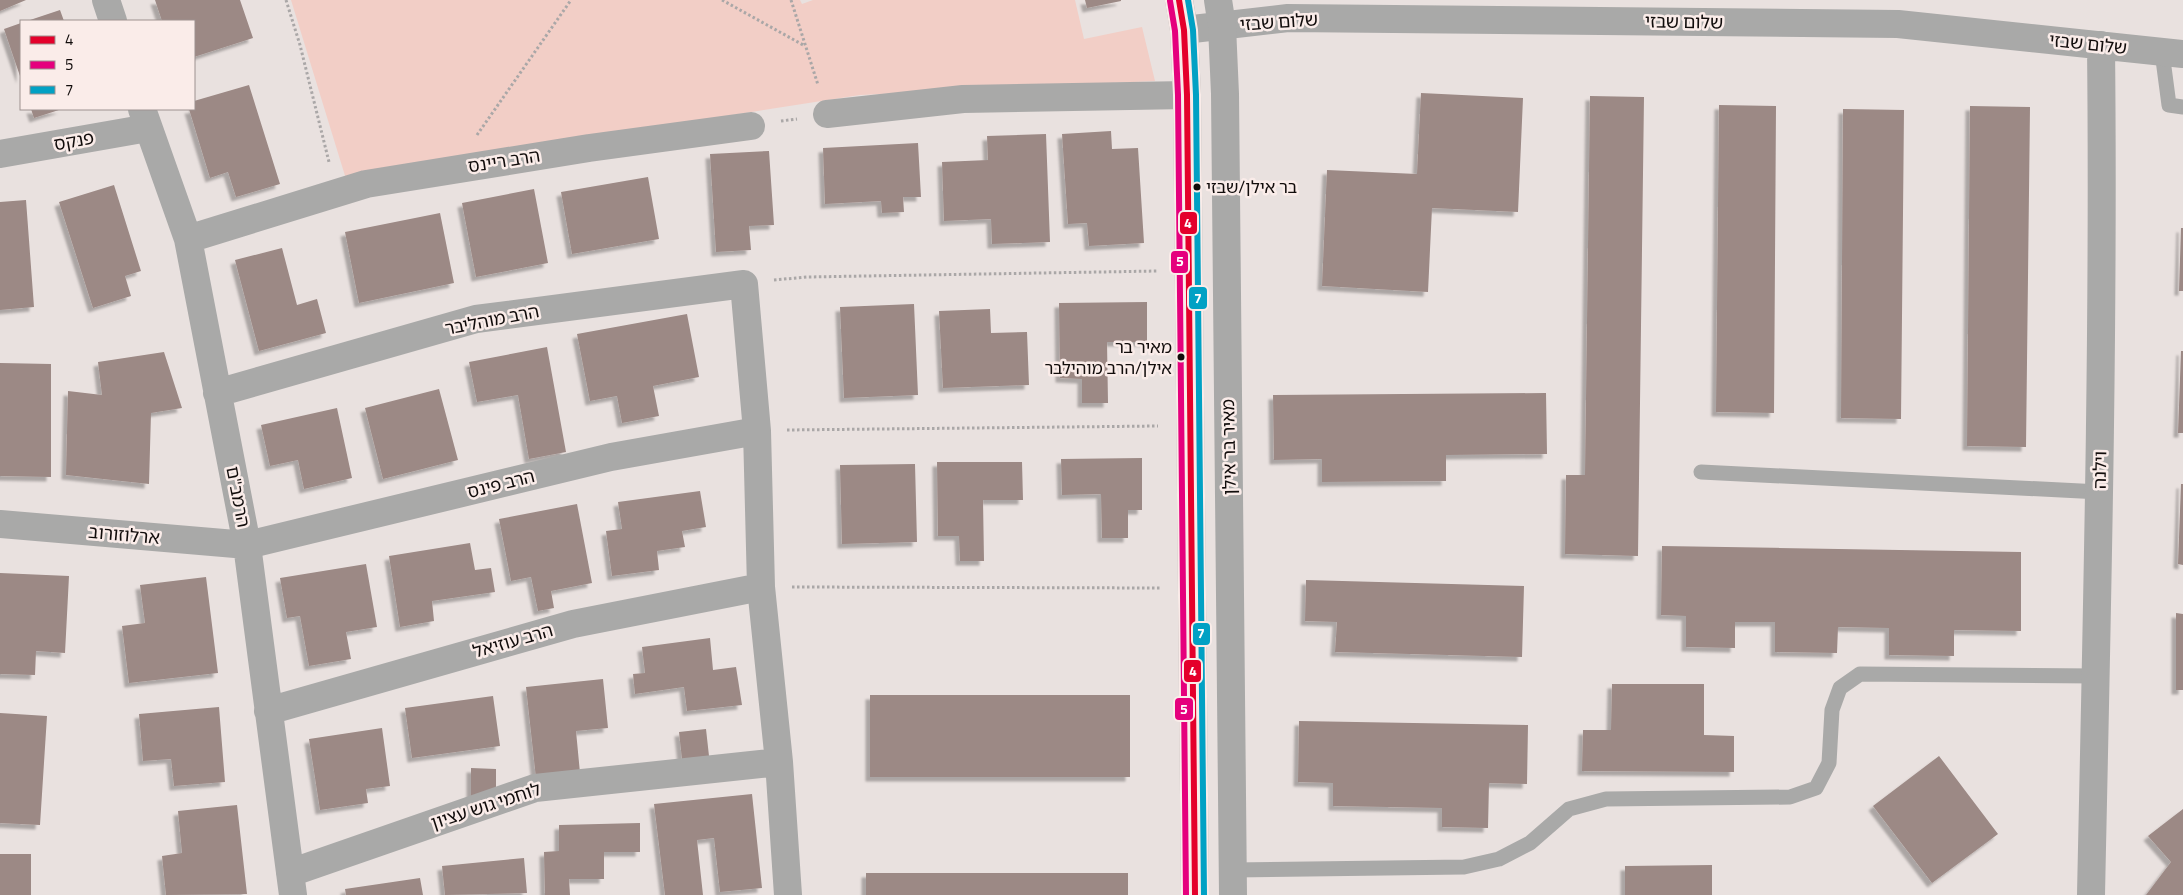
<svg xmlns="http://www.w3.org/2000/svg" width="2183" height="895" viewBox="0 0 2183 895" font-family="'Titillium Web','Noto Sans Hebrew',sans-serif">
	<defs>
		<filter id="shadow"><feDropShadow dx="-4.5" dy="4.5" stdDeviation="1" flood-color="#0004"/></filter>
	</defs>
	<rect width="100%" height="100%" fill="#e9e1df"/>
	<!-- green -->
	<path fill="#f2cec6" d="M291 0H800L802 4 813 0H1075L1084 39 1142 27 1155 81 860 95 419 164 346 179Z"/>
	<!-- building -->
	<path fill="#9c8985" filter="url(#shadow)" d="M0 0H26L0 11Z
		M155 0H240L253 38 194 57V21H162Z
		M1085 0H1121V1L1087 8Z
		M60 10 64 21H27Z
		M21 23V79L4 29Z
		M249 85 280 184 236 197 228 172 210 178 189 109H194V101Z
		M1421 93 1523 98 1518 212 1432 208 1428 292 1322 286 1327 170 1417 174Z
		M1590 96 1644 97 1638 556 1565 554 1566 475H1585Z
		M1719 105 1776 106 1774 413 1716 412Z
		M1970 106 2030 107 2026 447 1967 446Z
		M31 109H62L34 118Z
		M1843 109 1904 110 1901 419 1841 418Z
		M1111 131 1112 149 1138 148 1144 243 1089 246 1087 223 1068 224 1062 134Z
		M1046 134 1050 242 992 244 991 219 944 221 942 162 988 160 987 136Z
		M918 143 921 197H903L904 212 882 213 881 201 825 204 823 148Z
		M769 151 774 225 749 226 751 250 716 252 710 154Z
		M648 177 659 239 572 254 561 192Z
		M114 185 141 271 125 276 131 296 93 308 59 202Z
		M534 189 548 263 476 277 462 203Z
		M26 200 34 307 0 310V202Z
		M440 213 454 283 359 303 345 232Z
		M2181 228H2183V291H2179Z
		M282 248 297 305 317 299 326 333 259 351 235 260Z
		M1147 302V342H1107L1108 403H1082V379L1060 378 1059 303Z
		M914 304 918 395 844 398 840 307Z
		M990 309 991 333 1027 332 1029 385 943 388 939 311Z
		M687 314 699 377 653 386 659 416 622 423 617 396 590 401 577 334Z
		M547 347 566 452 529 459 518 395 477 402 469 362Z
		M2181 351H2183V433H2178Z
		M164 352 182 408 151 413 149 484 66 475 68 391 102 395 98 362Z
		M0 363 51 364V477L0 476Z
		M439 389 458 460 383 479 365 408Z
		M1546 393 1547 454 1446 455V481L1322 482V459L1274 460 1273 395Z
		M337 408 352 478 304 489 298 460 270 466 261 425Z
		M1142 458V510H1128V538H1102L1101 494 1062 495 1061 459Z
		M937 462H1022L1023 500H983L984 561H960L959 536H938Z
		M915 464 917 542 842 544 840 465Z
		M2181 484H2183V565L2178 564Z
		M700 491 706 527 682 531 685 547 657 551 659 570 612 576 606 531 622 529 618 502Z
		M577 504 592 583 551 591 554 608 538 611 531 577 511 581 499 519Z
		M470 543 475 570 491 568 495 592 432 601 434 621 400 627 389 556Z
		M1662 546 2021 552V631L1954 630V656L1889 655V628L1838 627 1837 653 1775 652V622H1735V648L1686 647V616L1661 615Z
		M366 564 377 627 346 632 351 659 309 666 300 616 287 618 280 578Z
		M0 573 69 576 65 653 36 651 35 675 0 674Z
		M206 577 218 673 129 683 122 626 145 623 140 585Z
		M1306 580 1524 586 1522 657 1335 652 1337 622 1305 621Z
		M2176 613 2183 614V690H2176Z
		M710 638 713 670 736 667 742 705 687 711 684 687 635 694 633 674 645 673 642 647Z
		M603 679 608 728 576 731 580 773 536 778 526 687Z
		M1612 684H1704V735L1734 736V772L1582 771 1583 730H1611Z
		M870 695H1130V777H870Z
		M493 696 500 746 412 758 405 708Z
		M219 707 225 782 174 786 171 759 143 761 139 714Z
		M0 713 47 716 40 825 0 823Z
		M1299 721 1528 725 1527 784 1489 783 1488 828 1442 827V808L1333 806V783L1298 782Z
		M382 728 390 786 366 789 368 803 320 810 309 739Z
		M706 729 709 756 682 759 679 732Z
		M1939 756 1998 834 1932 883 1873 806Z
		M471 768 496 769V796H471Z
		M752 794 762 888 720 892 714 838 697 840 703 895H665L654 804Z
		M237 805 247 894 166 895 162 856 182 853 178 811Z
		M2183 809V895H2146L2171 862 2148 836Z
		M640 823V852H604V879H569L570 895H545L544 852 559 851V825Z
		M0 854H31V895H0Z
		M524 858 527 893 445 895 442 866Z
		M1712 865V895H1625V866Z
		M866 873H1128V895H866Z
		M420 878 423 895H346L345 889Z"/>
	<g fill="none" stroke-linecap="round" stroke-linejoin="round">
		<!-- path -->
		<path stroke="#aaa7a7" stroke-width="3" stroke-dasharray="2.5 2.5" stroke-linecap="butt" d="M286 0 300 45 329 162
			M722 0 805 46
			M791 0 818 85
			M781 121 797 119
			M477 135 571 0
			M774 280 807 277 1158 271
			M787 430 1158 426
			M792 587 1161 588"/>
		<!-- service -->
		<path stroke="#a9a9a8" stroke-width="15" d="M2162 52 2169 105 2183 107
			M1701 472 2100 492
			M1233 870 1464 867 1499 859 1530 843 1569 809 1606 799 1790 797 1816 788 1829 763 1832 710 1840 688 1860 674 2096 676"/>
		<!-- minor -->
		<path stroke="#a9a9a8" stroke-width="28" d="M106 0 113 21
			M1184 30 1288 18 1898 24 2183 54
			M142 109 188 239 247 545 293 895
			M827 114 963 99 1187 95
			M0 154 148 128
			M188 239 366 184 589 148 751 126
			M217 393 476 319 744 284 757 431 761 587 779 762 788 895
			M0 524 247 545 611 457 757 431
			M268 711 573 624 761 587
			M290 873 535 788 779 762
			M2091 895C2097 612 2104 328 2101 45"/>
		<!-- tertiary -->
		<path stroke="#a9a9a8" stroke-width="28" d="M1179 0 1184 30 1187 95 1195 895
			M1218 0 1222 26 1225 94 1233 895"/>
		<defs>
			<path id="bus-1" d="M1179 0 1184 30 1187 95 1195 895"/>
			<path id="bus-2" d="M1170 1 1175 31 1178 95 1186 895"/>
			<path id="bus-3" d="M1188 0 1193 30 1196 95 1204 895"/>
		</defs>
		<!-- bus-1 casing -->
		<use href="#bus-1" stroke="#faece9" stroke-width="10"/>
		<!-- bus-2 casing -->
		<use href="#bus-2" stroke="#faece9" stroke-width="10"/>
		<!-- bus-3 casing -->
		<use href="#bus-3" stroke="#faece9" stroke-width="10"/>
		<!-- bus-1 -->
		<use href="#bus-1" stroke="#e4002b" stroke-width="6"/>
		<!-- bus-2 -->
		<use href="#bus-2" stroke="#e5007d" stroke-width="6"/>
		<!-- bus-3 -->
		<use href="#bus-3" stroke="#01a1c4" stroke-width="6"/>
	</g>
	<!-- markers -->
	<g fill="#110c0b" stroke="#faece9" stroke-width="2">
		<circle cx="1197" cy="187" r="4.5"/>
		<circle cx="1181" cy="357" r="4.5"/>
	</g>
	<g text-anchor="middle" stroke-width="5" stroke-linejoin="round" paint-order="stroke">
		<!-- bus labels -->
		<g font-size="17" fill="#110c0b" stroke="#faece9" text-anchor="start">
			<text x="1206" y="193">בר אילן/שבזי</text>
			<text x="1172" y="353" text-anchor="end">מאיר בר<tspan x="1172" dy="21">אילן/הרב מוהילבר</tspan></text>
		</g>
		<!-- street labels -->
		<g font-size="18" fill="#110c0b" stroke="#faece9">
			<text transform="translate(1279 22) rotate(-4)" y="6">שלום שבזי</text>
			<text transform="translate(1684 22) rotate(1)" y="6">שלום שבזי</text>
			<text transform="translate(2088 44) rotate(6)" y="6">שלום שבזי</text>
			<text transform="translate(74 141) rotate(-10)" y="6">פנקס</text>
			<text transform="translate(504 161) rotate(-9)" y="6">הרב ריינס</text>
			<text transform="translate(492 320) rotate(-11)" y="6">הרב מוהליבר</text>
			<text transform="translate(1229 447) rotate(-91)" y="6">מאיר בר אילן</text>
			<text transform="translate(2100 470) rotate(-89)" y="6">וילנה</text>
			<text transform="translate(501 484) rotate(-14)" y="6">הרב פינס</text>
			<text transform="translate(238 497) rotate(79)" y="6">הרמב"ם</text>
			<text transform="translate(124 535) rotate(5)" y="6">ארלוזורוב</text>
			<text transform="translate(513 641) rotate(-16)" y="6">הרב עוזיאל</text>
			<text transform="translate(486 806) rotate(-18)" y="6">לוחמי גוש עציון</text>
		</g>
	</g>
	<g stroke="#faece9" stroke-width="2">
		<rect x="1179" y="211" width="19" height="24" rx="5" fill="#e4002b"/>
		<rect x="1170" y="250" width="19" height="24" rx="5" fill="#e5007d"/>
		<rect x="1188" y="286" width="20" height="24" rx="5" fill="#01a1c4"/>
		<rect x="1192" y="622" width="19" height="24" rx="5" fill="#01a1c4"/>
		<rect x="1183" y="659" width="19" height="24" rx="5" fill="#e4002b"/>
		<rect x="1174" y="697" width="20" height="24" rx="5" fill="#e5007d"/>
	</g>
	<g font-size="14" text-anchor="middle" font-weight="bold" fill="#fff">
		<text x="1188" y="228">4</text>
		<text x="1180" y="266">5</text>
		<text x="1198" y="303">7</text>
		<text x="1201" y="638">7</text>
		<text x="1193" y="676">4</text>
		<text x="1184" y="714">5</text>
	</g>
	<!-- legend -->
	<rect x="20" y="20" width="175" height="90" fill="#faece9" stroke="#9d9290"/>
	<rect x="30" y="36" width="25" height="8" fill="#e4002b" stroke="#9d9290"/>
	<text x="65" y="45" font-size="15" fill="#110c0b">4</text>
	<rect x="30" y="61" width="25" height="8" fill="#e5007d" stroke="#9d9290"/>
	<text x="65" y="70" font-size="15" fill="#110c0b">5</text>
	<rect x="30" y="86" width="25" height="8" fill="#01a1c4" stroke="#9d9290"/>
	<text x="65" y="95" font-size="15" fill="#110c0b">7</text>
</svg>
